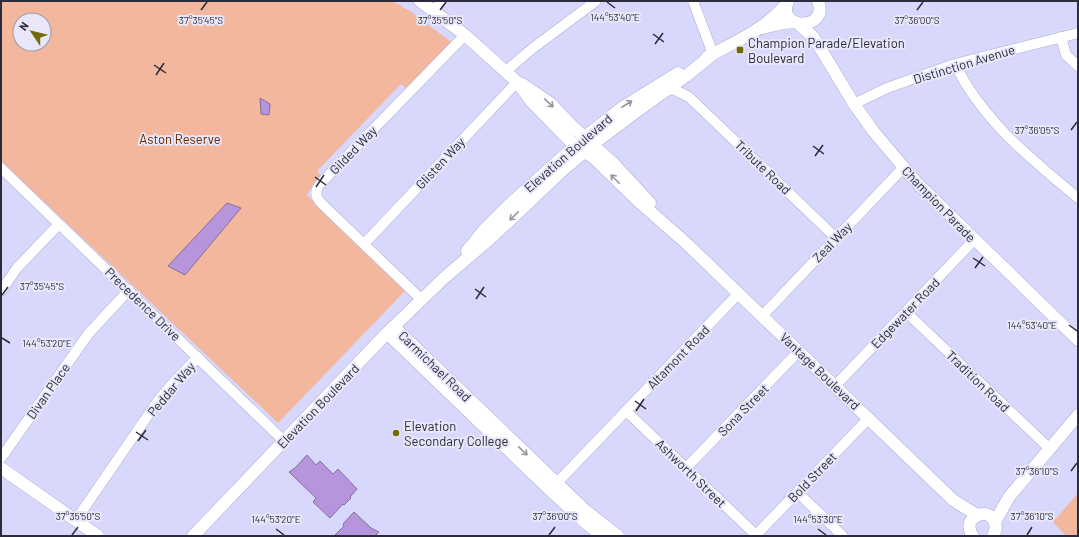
<svg xmlns="http://www.w3.org/2000/svg" width="1079" height="537" viewBox="0 0 1079 537" font-family="Barlow,sans-serif">
	<rect width="100%" height="100%" fill="#d8d8fc"/>
	<!-- green -->
	<path fill="#f3b79d" fill-rule="evenodd" d="M1 1H392L410 11 451 42 430 65 406 88 401 84 317 171 321 176 312 186 307 195 405 291 278 423 1 161ZM20 20H44V44H20Z
		M1078 493V536H1066L1053 522Z"/>
	<!-- building -->
	<path fill="#b695dc" stroke="#827198" d="M260 98 270 104 269 115 261 114Z
		M227 203 241 208 185 275 168 266Z
		M307 455 316 465 320 461 333 474 338 469 357 489 350 497 351 498 344 505 343 504 330 518 313 502 316 498 289 472 295 468Z
		M354 512 371 528 379 532 375 536H334L344 526 343 524Z"/>
	<g fill="none" stroke-linecap="round" stroke-linejoin="round">
		<defs>
			<path id="minor" d="M693 1 713 54
				M434 11 441 1
				M1061 37 1066 55 1078 66
				M955 64C982 120 1031 159 1078 198
				M506 71 533 48 596 1
				M667 89 675 90 689 97 836 238
				M854 104 887 88 955 64 1078 33
				M1 168 284 441
				M364 244 517 82
				M1 291 17 268 59 224
				M421 299 322 204C315 197 314 190 322 182L465 35
				M906 312 1050 449
				M762 316 903 168
				M835 386 974 240
				M626 411 756 535
				M1 458 89 333 129 290
				M686 468 799 351
				M552 488 739 293
				M797 492 843 536
				M76 520 157 402 173 383 198 357
				M755 536 869 418"/>
			<path id="tertiary" d="M420 1 465 35 517 82 531 101 575 146 594 158 637 200 686 243 953 500 977 515
				M788 1C775 31 830 31 818 1
				M799 24 814 38 854 104 874 132 917 183 1078 340
				M762 28 784 23 795 22
				M707 57C735 42 766 29 786 4
				M522 84 550 103 572 126 615 165 650 203
				M467 251 484 230 509 205 585 137 623 107 678 73
				M394 327 586 511 618 536
				M387 333 550 490 588 525 603 536
				M1 468 98 536
				M995 522 1009 497 1078 415
				M193 536 387 333 444 278 492 237 563 170 596 142 629 117 686 76 713 54
				M973 536C959 517 991 504 995 524 997 529 995 532 993 536"/>
		</defs>
		<!-- minor casing -->
		<use href="#minor" stroke="#acacd6" stroke-width="11"/>
		<!-- tertiary casing -->
		<use href="#tertiary" stroke="#acacd6" stroke-width="13"/>
		<!-- minor -->
		<use href="#minor" stroke="#fff" stroke-width="10"/>
		<!-- tertiary -->
		<use href="#tertiary" stroke="#fff" stroke-width="12"/>
	</g>
	<!-- one-way arrows -->
	<defs><path id="oneway-shaft" d="M-6 0H5M1.5-3L5.5 0L1.5 3" fill="none" stroke-width="1.6" stroke-linecap="round" stroke-linejoin="round"/></defs>
	<g stroke="#95959d">
		<use href="#oneway-shaft" transform="translate(549 103) rotate(43)"/>
		<use href="#oneway-shaft" transform="translate(627 104) rotate(-33)"/>
		<use href="#oneway-shaft" transform="translate(615 179) rotate(-135)"/>
		<use href="#oneway-shaft" transform="translate(514 216) rotate(136)"/>
		<use href="#oneway-shaft" transform="translate(523 451) rotate(44)"/>
	</g>
	<!-- ticks -->
	<path fill="none" stroke="#2b2b3b" stroke-width="1.5" d="M607 2 615 8M201 10 207 2M440 10 446 2M917 10 923 2M653 34 664 42M655 44 663 33M154 65 166 73M156 75 164 63M1071 130 1077 122M813 146 824 154M815 156 823 145M315 177 326 185M316 187 324 175M973 258 985 266M975 268 983 257M475 289 486 297M2 295 8 287M476 299 484 287M1069 325 1077 331M2 338 10 343M635 401 646 409M636 411 644 399M136 432 148 440M138 441 146 430M1071 471 1077 463M276 529 284 535M818 529 826 535M72 535 78 527M549 535 555 527M1027 535 1032 527"/>
	<!-- markers -->
	<g fill="#726a04" stroke="#e7e7f9" stroke-width="1.5">
		<rect x="736" y="46" width="8" height="8" rx="2"/>
		<circle cx="396" cy="433" r="4"/>
	</g>
	<g text-anchor="middle" stroke-width="4" stroke-linejoin="round" paint-order="stroke">
		<!-- poi labels -->
		<g font-size="13" fill="#2b2b3b" stroke="#e7e7f9" text-anchor="start">
			<text x="748" y="48">Champion Parade/Elevation<tspan x="748" dy="15">Boulevard</tspan></text>
			<text x="404" y="431">Elevation<tspan x="404" dy="15">Secondary College</tspan></text>
		</g>
		<!-- street labels -->
		<g font-size="13" fill="#2b2b3b" stroke="#e7e7f9">
			<text transform="translate(964 64) rotate(-17)" y="5">Distinction Avenue</text>
			<text transform="translate(353 150) rotate(-46)" y="5">Gilded Way</text>
			<text transform="translate(568 153) rotate(-41)" y="5">Elevation Boulevard</text>
			<text transform="translate(440 163) rotate(-47)" y="5">Glisten Way</text>
			<text transform="translate(763 167) rotate(44)" y="5">Tribute Road</text>
			<text transform="translate(939 204) rotate(46)" y="5">Champion Parade</text>
			<text transform="translate(832 242) rotate(-46)" y="5">Zeal Way</text>
			<text transform="translate(143 304) rotate(44)" y="5">Precedence Drive</text>
			<text transform="translate(905 313) rotate(-46)" y="5">Edgewater Road</text>
			<text transform="translate(678 357) rotate(-46)" y="5">Altamont Road</text>
			<text transform="translate(435 366) rotate(44)" y="5">Carmichael Road</text>
			<text transform="translate(820 371) rotate(44)" y="5">Vantage Boulevard</text>
			<text transform="translate(978 381) rotate(44)" y="5">Tradition Road</text>
			<text transform="translate(171 389) rotate(-50)" y="5">Peddar Way</text>
			<text transform="translate(48 391) rotate(-55)" y="5">Divan Place</text>
			<text transform="translate(318 406) rotate(-46)" y="5">Elevation Boulevard</text>
			<text transform="translate(743 410) rotate(-46)" y="5">Sona Street</text>
			<text transform="translate(691 473) rotate(44)" y="5">Ashworth Street</text>
			<text transform="translate(812 477) rotate(-46)" y="5">Bold Street</text>
		</g>
		<!-- park labels -->
		<g font-size="13" fill="#6d2800" stroke="#e7e7f9">
			<text x="180" y="144">Aston Reserve</text>
		</g>
	</g>
	<g font-size="10" text-anchor="middle" fill="#2b2b3b" stroke="#e7e7f9" stroke-width="4" stroke-linejoin="round" paint-order="stroke">
		<text x="615" y="21">144°53'40"E</text>
		<text x="201" y="24">37°35'45"S</text>
		<text x="440" y="24">37°35'50"S</text>
		<text x="917" y="24">37°36'00"S</text>
		<text x="1037" y="134">37°36'05"S</text>
		<text x="42" y="290">37°35'45"S</text>
		<text x="1032" y="329">144°53'40"E</text>
		<text x="47" y="347">144°53'20"E</text>
		<text x="1037" y="475">37°36'10"S</text>
		<text x="78" y="520">37°35'50"S</text>
		<text x="555" y="520">37°36'00"S</text>
		<text x="1032" y="520">37°36'10"S</text>
		<text x="276" y="523">144°53'20"E</text>
		<text x="818" y="523">144°53'30"E</text>
	</g>
	<!-- border -->
	<rect width="1079" height="537" fill="none" stroke="#2b2b3b" stroke-width="4"/>
	<!-- north arrow -->
	<g transform="translate(32 32) rotate(305)"><circle r="19" fill="#e7e7f9" stroke="#9c9cad"/>
	<path d="M0-3L7 15L0 10L-7 15Z" fill="#726a04"/>
	<text y="-6" font-size="11" font-weight="bold" text-anchor="middle" fill="#2b2b3b">N</text>
	</g>
</svg>
